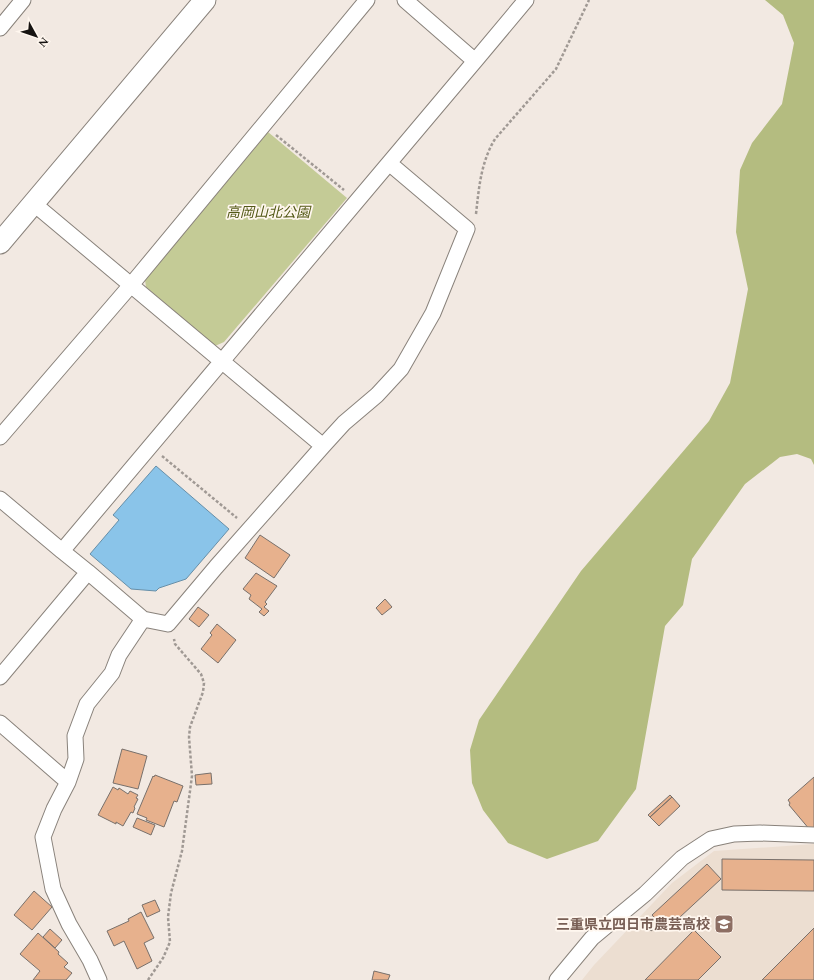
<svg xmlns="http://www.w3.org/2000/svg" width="814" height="980" viewBox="0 0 814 980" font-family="Spectral,'Noto Sans JP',serif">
	<rect width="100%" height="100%" fill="#f2e9e2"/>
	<!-- built -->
	<path fill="#ecded1" d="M814 844V980H582L594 965 672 883 714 851Z"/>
	<!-- green -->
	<path fill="#c4cb96" d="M268 132 347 198 224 342 215 346 146 287 145 280Z"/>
	<!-- forest -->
	<path fill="#b4bc80" d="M765 0H814V465L811 459 797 454 780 457 745 484 692 559 683 605 665 626 636 789 598 841 547 859 508 843 483 810 472 783 470 750 479 720 581 571 709 421 730 383 748 289 736 232 740 170 752 143 782 104 794 43 783 15Z"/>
	<!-- water -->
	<path fill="#8ac4e9" stroke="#678fa8" d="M156 466 229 529 186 579 159 588 156 591 131 589 90 554 119 520 113 515Z"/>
	<!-- building -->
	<path fill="#e7b18d" stroke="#78706b" d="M260 535 290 555 274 578 245 558Z
		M256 573 277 586 265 602 267 604 264 607 269 611 264 616 259 612 262 609 249 599 251 595 243 589Z
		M385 599 392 607 382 615 376 608Z
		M198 607 209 615 199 627 189 619Z
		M217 624 236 640 218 663 201 649 212 635 210 633Z
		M122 749 147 756 138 789 113 783Z
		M211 773 212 784 196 785 195 775Z
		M155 775 183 786 177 802 174 801 164 827 146 820 147 818 137 814 153 776 154 777Z
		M814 777V830H810L789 805 790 803 788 800Z
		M113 787 118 790 119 788 128 794 130 791 138 795 136 798 138 799 134 807 135 808 133 813 131 812 123 826 116 822V824L98 815Z
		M670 795 672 797 650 817 648 815Z
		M672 797 680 806 659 826 650 817Z
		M137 818 155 825 151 835 133 827Z
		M722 859 814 860V891L722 890Z
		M707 864 721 879 666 930 652 915Z
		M34 891 52 907 32 930 14 915Z
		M155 900 160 911 147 917 142 905Z
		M141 912 154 938 144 943 152 961 137 969 124 941 114 946 107 931 129 921 128 919Z
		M654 919 659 925 651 931 646 925Z
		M814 928V980H762Z
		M50 929 62 940 55 948 43 937Z
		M694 930 721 957 698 980H645Z
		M38 933 59 952 58 954 68 963 64 967 72 973 66 980H33L40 971 20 954Z
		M374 971 390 975 388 980H372Z"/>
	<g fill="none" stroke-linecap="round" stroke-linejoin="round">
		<defs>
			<path id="street" d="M405 0 475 61 526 0
				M0 28 23 0
				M33 203 323 446
				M0 437 131 285 367 0
				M0 499 62 551 389 163
				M88 572 143 619 168 624 216 567 323 446 344 423 377 395 401 369 433 313 467 229 389 163 475 61
				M0 677 88 572 62 551
				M0 723 68 782 76 759 75 736 87 704 112 673 119 655 143 619
				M68 782 54 809 43 837 53 889 69 924 90 960 99 980
				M557 980 592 938 645 894 682 858 711 839 734 834 760 833 814 835"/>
			<path id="secondary" d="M0 243 205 0"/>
		</defs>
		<!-- street casing -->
		<use href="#street" stroke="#89827b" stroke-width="17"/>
		<!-- secondary casing -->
		<use href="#secondary" stroke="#89827b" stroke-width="23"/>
		<!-- path -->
		<path stroke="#a09994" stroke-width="2.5" stroke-dasharray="3 2" stroke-linecap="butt" d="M276 135 344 190
			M476 214C479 187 481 162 495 139L556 69 589 0
			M162 456 237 518
			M148 980 163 958 170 942 168 917 171 893 182 851 192 776 189 737 190 727 203 692 204 683 201 674 175 644 174 639"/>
		<!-- street -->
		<use href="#street" stroke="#fff" stroke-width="15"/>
		<!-- secondary -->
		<use href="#secondary" stroke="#fff" stroke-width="21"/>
	</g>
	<!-- icons -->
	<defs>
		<symbol id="school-square" viewBox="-11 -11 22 22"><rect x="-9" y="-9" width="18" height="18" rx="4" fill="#8d6e63" stroke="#fff7ef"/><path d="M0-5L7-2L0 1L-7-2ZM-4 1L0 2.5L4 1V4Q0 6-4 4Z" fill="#fff"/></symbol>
	</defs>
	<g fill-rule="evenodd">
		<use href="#school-square" x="713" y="913" width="22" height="22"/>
	</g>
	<g text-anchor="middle" stroke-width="3.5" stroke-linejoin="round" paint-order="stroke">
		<!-- park labels -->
		<g font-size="14" font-style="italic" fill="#535916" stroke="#fff7ef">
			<text x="268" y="217">高岡山北公園</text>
		</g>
		<!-- education labels -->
		<g font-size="14" font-weight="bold" fill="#785e54" stroke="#fff7ef" text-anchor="end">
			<text x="710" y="929">三重県立四日市農芸高校</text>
		</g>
	</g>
	<!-- north arrow -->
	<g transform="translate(36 36) rotate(130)" stroke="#fff7ef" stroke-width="3" paint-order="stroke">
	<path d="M0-3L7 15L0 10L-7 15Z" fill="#161311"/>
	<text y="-6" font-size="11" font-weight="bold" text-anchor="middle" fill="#161311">N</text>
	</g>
</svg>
